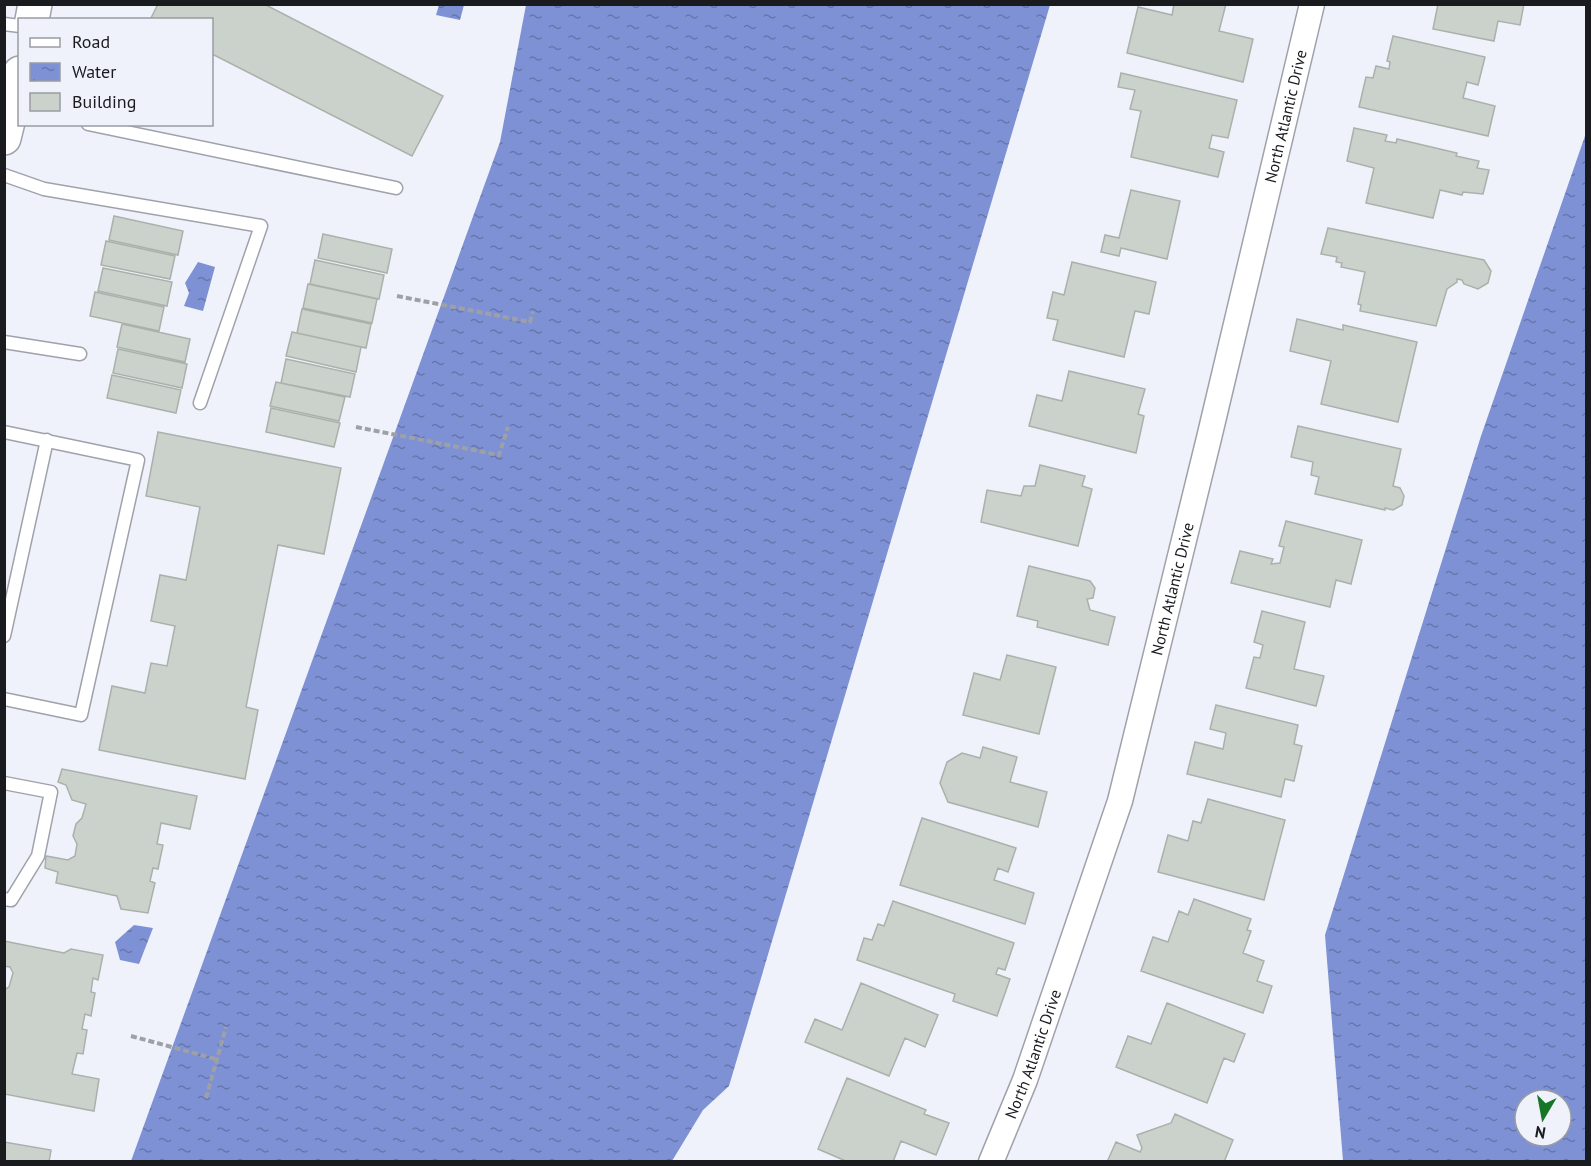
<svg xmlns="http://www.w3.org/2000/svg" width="1591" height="1166" viewBox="0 0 1591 1166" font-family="'PT Sans',sans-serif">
	<defs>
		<pattern id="water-ripples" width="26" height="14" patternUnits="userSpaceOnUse" patternTransform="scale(1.5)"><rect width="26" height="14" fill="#7e91d4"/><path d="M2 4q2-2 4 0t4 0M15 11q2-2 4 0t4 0" fill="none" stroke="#6676ab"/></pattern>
	</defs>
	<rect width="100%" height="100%" fill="#eff2fb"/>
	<!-- water -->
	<path fill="url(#water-ripples)" fill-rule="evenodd" d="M439 5H464L460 20 436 15Z
		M526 5H1050L729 1086 703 1110 672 1161H131L500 142Z
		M1586 133V1161H1343L1325 935 1481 436ZM1525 1100H1561V1136H1525Z
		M198 262 215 267 203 311 184 306 189 293 185 283Z
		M134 925 153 928 139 964 120 960 115 942Z"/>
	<!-- building -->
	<path fill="#cbd2cb" stroke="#aab1aa" stroke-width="1.5" d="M158 4H264L443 96 412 156 212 54V20H150Z
		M1174 4H1226L1219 31 1253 39 1243 82 1127 53 1138 7 1172 15Z
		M1438 4H1524L1520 25 1498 21 1494 41 1433 29Z
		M1393 36 1485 57 1478 85 1467 82 1463 98 1495 106 1488 136 1359 107 1366 77 1373 78 1376 66 1389 69 1390 62 1387 61Z
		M1121 73 1237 100 1228 138 1212 135 1209 148 1224 152 1218 177 1131 157 1141 111 1130 109 1135 90 1118 87Z
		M1354 128 1387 135 1385 141 1396 143 1397 139 1457 153 1456 156 1479 161 1477 168 1489 170 1483 194 1463 192 1462 195 1440 190 1433 218 1366 203 1374 168 1347 161Z
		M1131 190 1180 201 1167 259 1121 248 1119 256 1101 252 1105 235 1119 238Z
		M114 216 183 231 178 255 109 240Z
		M1328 228 1484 260 1491 271 1488 283 1478 289 1464 284 1462 280 1457 279V282L1447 289 1436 326 1360 311 1361 305 1358 304 1365 272 1341 267 1342 263 1336 262 1337 257 1321 254Z
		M323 234 392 249 387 273 318 258Z
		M106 241 175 256 170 279 101 265Z
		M315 260 384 275 379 299 310 284Z
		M1072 262 1156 282 1149 314 1135 311 1124 357 1053 340 1058 320 1047 318 1053 292 1064 295Z
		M103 268 172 282 167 306 98 291Z
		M308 284 377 299 372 323 303 308Z
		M95 292 164 307 159 331 90 316Z
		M302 309 371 324 366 348 297 333Z
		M1297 319 1343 330V325L1417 342 1398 422 1321 404 1331 361 1290 351Z
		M122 324 190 339 185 362 117 347Z
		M292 332 361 347 356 372 286 356Z
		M118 349 187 364 182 388 113 373Z
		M286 359 355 374 350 397 281 383Z
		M1069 371 1145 389 1138 414 1144 416 1136 453 1029 426 1037 395 1062 401Z
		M112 375 181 390 176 413 107 398Z
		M276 382 345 397 339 421 270 406Z
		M271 408 340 423 334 447 266 432Z
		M1298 426 1401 449 1393 486 1400 488 1404 496 1402 505 1393 510 1385 508V510L1315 494 1319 477 1311 475 1313 462 1291 457Z
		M158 432 341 468 324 554 278 545 246 707 258 710 245 779 99 750 112 686 145 693 151 663 167 666 175 626 151 621 160 575 186 580 200 507 146 496Z
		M1040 465 1085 476 1082 486 1092 489 1078 546 981 522 987 490 1021 496 1024 486H1035Z
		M1286 521 1362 540 1351 584 1336 580 1330 607 1231 583 1240 551 1273 559 1271 564 1280 563 1284 547 1279 546Z
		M1029 566 1090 581 1095 588 1093 598 1087 599 1090 610 1115 617 1108 645 1037 627 1038 621 1017 616Z
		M1262 611 1305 622 1294 669 1324 676 1316 706 1246 688 1254 657 1260 658 1263 645 1254 642Z
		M1007 655 1056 667 1039 734 963 715 974 673 1000 680Z
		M1216 705 1298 725 1294 744 1302 746 1294 781 1285 779 1281 797 1187 774 1195 742 1223 749 1226 733 1210 729Z
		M983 747 1017 757 1010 782 1047 792 1038 827 948 802 940 783 947 762 962 753 980 758Z
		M62 769 197 796 190 829 161 823 157 844 163 845 158 869 153 868 150 881 155 883 148 913 121 909 117 896 56 883 58 872 45 868 46 856 68 860 75 856 77 844 73 836 76 824 82 818 86 804 72 800 66 785 58 782Z
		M1208 799 1285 820 1264 900 1158 872 1168 835 1188 841 1193 821 1201 823Z
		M922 818 1016 848 1008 872 998 868 994 880 1034 893 1025 924 900 885Z
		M1194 899 1251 919 1247 930 1251 931 1243 953 1264 961 1257 981 1272 986 1263 1013 1141 971 1153 937 1168 942 1179 911 1188 915Z
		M893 901 1014 943 1005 970 998 968 996 974 1010 979 997 1016 953 1001 955 994 857 960 864 938 872 940 878 924 884 926Z
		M4 941 64 953 71 949 103 955 98 980 93 978 91 992 95 993 91 1016 85 1014 82 1029 87 1030 83 1054 77 1053 72 1074 99 1079 94 1111 4 1094V990L9 987 13 973 10 967 4 966Z
		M861 983 938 1015 925 1047 905 1038 889 1076 805 1042 815 1019 842 1030Z
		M1167 1003 1245 1034 1234 1062 1224 1058 1207 1103 1116 1067 1128 1036 1151 1044Z
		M847 1078 926 1110 924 1114 949 1123 936 1155 901 1141 893 1162H848L818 1149Z
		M1175 1114 1233 1140 1224 1162H1107L1116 1142 1140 1152 1142 1148 1137 1135 1171 1123Z
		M4 1142 51 1150 49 1162H4Z"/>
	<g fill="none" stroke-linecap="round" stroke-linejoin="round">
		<defs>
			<path id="lane" d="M4 24 20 26
				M88 124 396 188
				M4 175 44 189 261 226 200 403
				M4 342 80 354
				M4 432 138 460 81 715 4 699
				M4 636 47 440
				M4 783 51 792 38 856 11 900 4 899"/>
			<g id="street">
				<path id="s1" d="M991 1162 1025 1080 1120 801 1209 438 1312 4"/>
			</g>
			<path id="secondary" d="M32 20 35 4
				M4 138 20 73"/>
		</defs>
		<!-- lane casing -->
		<use href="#lane" stroke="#9fa2aa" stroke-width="15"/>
		<!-- street casing -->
		<use href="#street" stroke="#9fa2aa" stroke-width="27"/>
		<!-- secondary casing -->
		<use href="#secondary" stroke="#9fa2aa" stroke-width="36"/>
		<!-- path -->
		<path stroke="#9ea0a7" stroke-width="4" stroke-dasharray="6 3" stroke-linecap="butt" d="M397 296 530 322 533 312
			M356 427 499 455 508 427
			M131 1036 216 1059
			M206 1098 226 1027"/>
		<!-- lane -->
		<use href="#lane" stroke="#fff" stroke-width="12"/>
		<!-- street -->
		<use href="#street" stroke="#fff" stroke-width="24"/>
		<!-- secondary -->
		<use href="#secondary" stroke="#fff" stroke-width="33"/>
	</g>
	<g text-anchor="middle" stroke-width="6" stroke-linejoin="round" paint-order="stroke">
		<!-- street labels -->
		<g font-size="16" fill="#1a1b1f" stroke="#eff2fb">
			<text dy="6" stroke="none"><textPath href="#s1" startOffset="1088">North Atlantic Drive</textPath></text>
			<text dy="6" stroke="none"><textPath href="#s1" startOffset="602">North Atlantic Drive</textPath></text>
			<text dy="6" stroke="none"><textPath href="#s1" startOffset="116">North Atlantic Drive</textPath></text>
		</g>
	</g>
	<!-- border -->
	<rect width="1591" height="1166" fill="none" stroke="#1a1b1f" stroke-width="12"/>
	<!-- legend -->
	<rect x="18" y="18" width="195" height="108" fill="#eff2fb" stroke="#9a9ca3" stroke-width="1.5"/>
	<rect x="30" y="38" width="30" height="9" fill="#ffffff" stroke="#9a9ca3" stroke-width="1.5"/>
	<text x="72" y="48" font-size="18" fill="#1a1b1f">Road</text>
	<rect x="30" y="63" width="30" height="18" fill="url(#water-ripples)" stroke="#9a9ca3" stroke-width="1.5"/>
	<text x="72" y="78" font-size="18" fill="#1a1b1f">Water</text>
	<rect x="30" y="93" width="30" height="18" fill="#cbd2cb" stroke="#9a9ca3" stroke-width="1.5"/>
	<text x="72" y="108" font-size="18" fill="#1a1b1f">Building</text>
	<!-- north arrow -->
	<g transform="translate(1543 1118) rotate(190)"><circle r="28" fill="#eff2fb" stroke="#9a9ca3" stroke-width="1.5"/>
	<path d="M0-4.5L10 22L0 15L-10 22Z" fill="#167627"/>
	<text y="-9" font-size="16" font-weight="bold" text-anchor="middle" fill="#1a1b1f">N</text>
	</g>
</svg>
